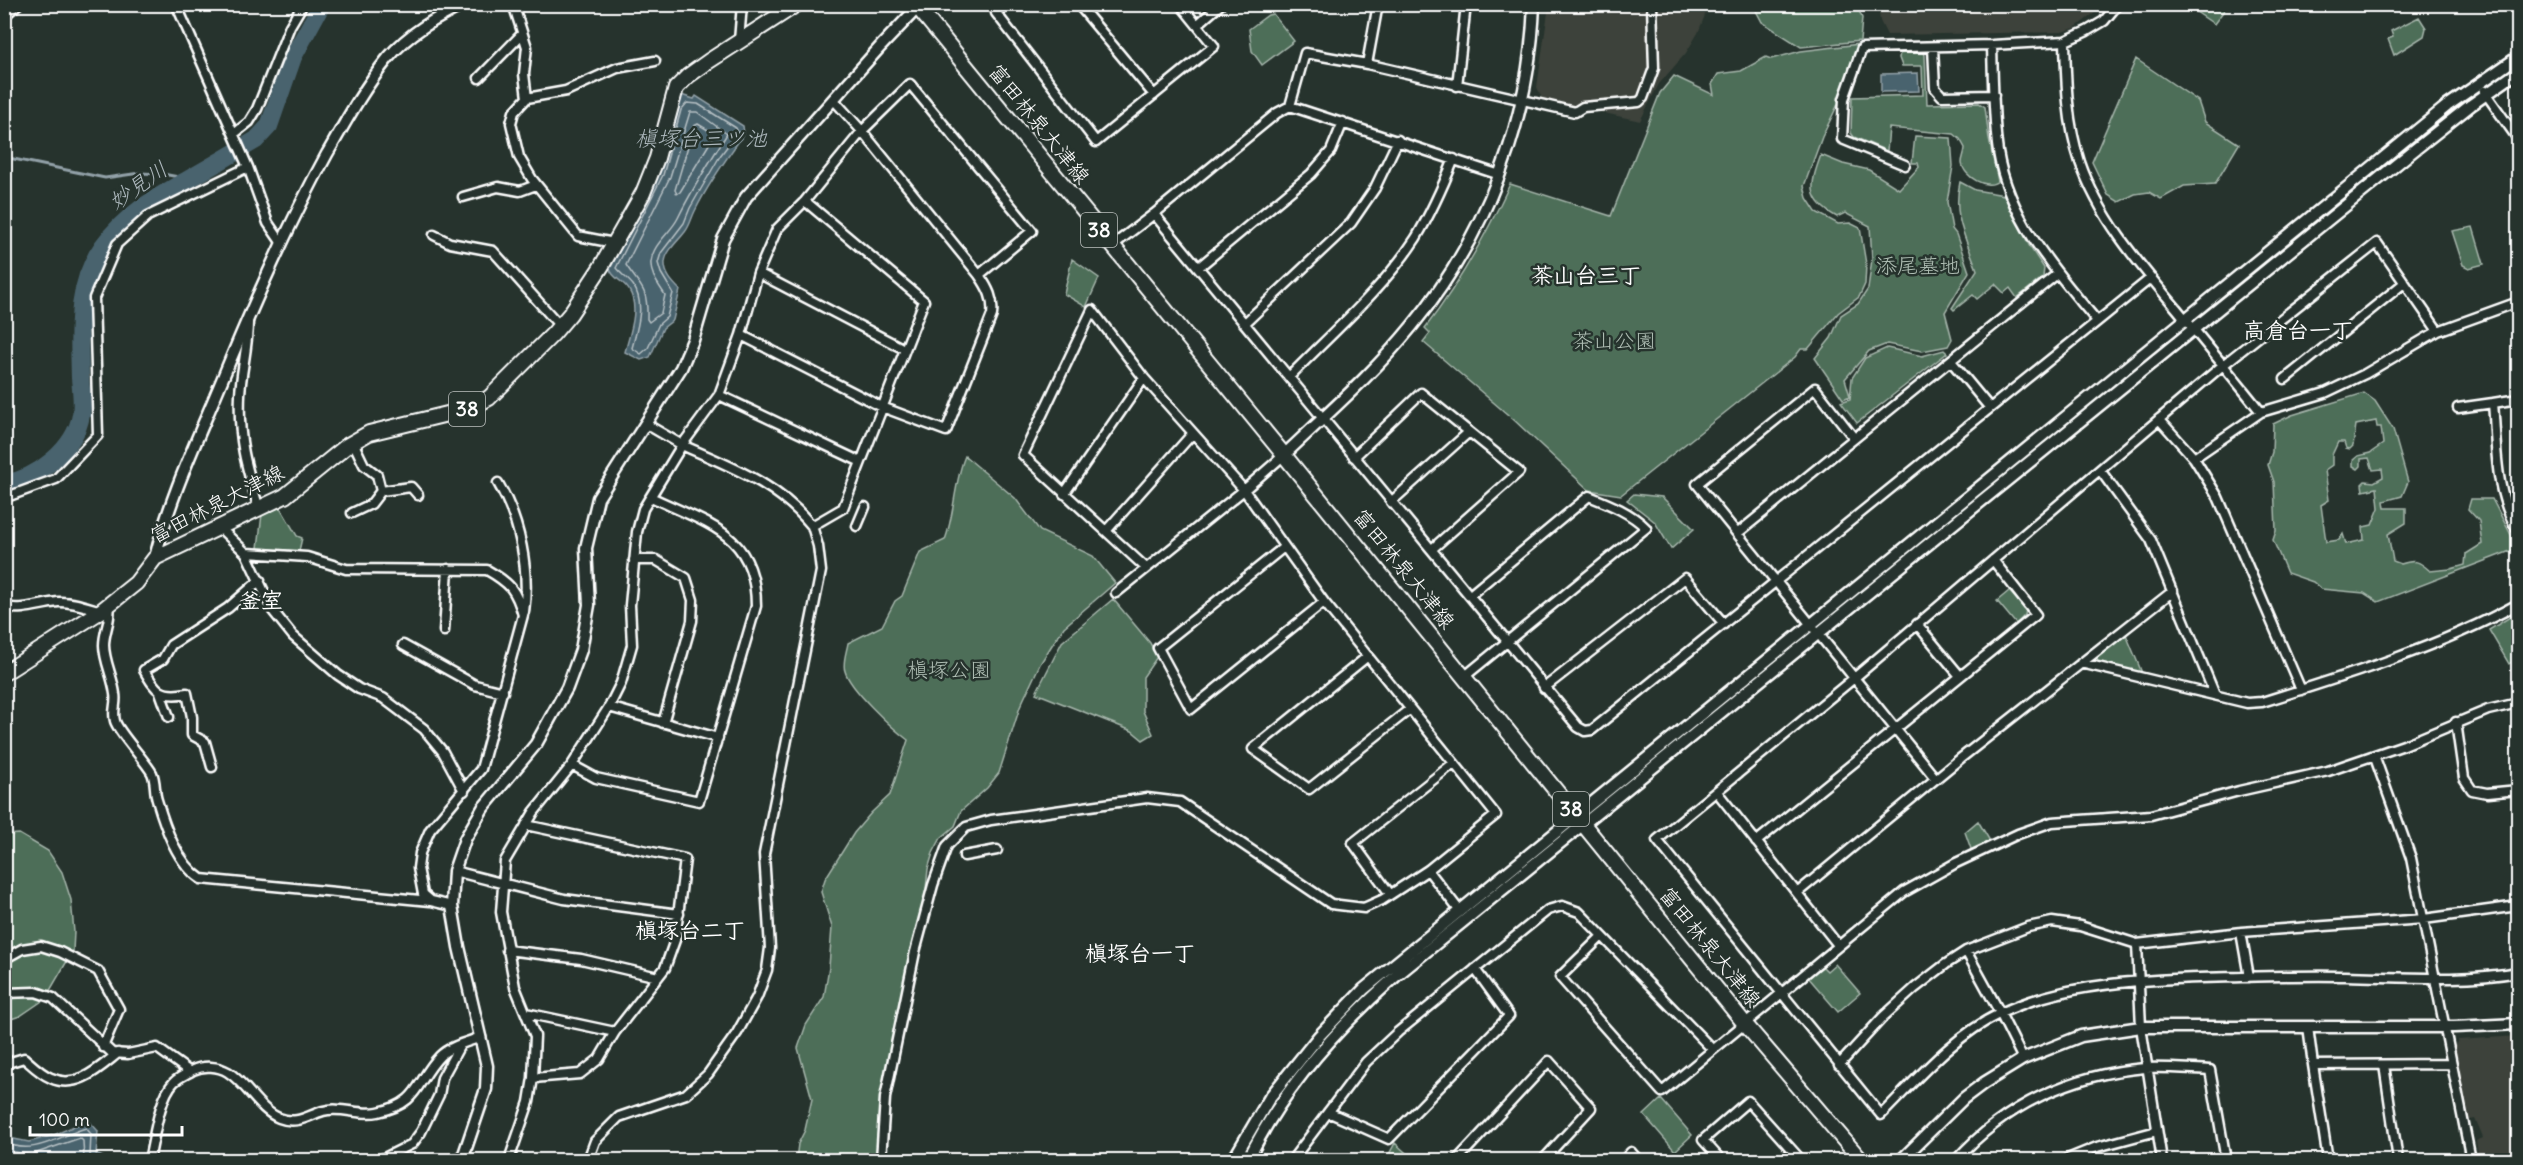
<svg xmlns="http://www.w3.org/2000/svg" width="2523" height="1165" viewBox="0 0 2523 1165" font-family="Delius,'Klee One',sans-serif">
	<rect width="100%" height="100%" fill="#26332d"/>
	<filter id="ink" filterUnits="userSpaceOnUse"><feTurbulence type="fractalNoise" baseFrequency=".0167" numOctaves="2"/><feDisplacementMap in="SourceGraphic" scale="12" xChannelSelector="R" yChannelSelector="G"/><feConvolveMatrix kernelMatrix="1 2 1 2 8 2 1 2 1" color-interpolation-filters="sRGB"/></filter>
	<g filter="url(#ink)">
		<!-- built -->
		<path fill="#3c423a" d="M1549 5H1709L1698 33 1686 53 1659 84 1640 121 1542 99 1537 87Z
			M1878 5V4L2105 5 2075 28 2062 32 1887 35 1880 21Z
			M2518 1036V1160H2479L2476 1141 2483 1138 2475 1119 2470 1120 2454 1048 2458 1040Z"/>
		<!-- green -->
		<path fill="#4e6e58" stroke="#a6b6ac" stroke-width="1.5" fill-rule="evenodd" d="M1753 5H1857L1862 18 1860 41 1801 47 1762 22Z
			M2186 5H2228L2214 24Z
			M1273 14 1294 41 1262 65 1252 51 1249 29 1268 15Z
			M2419 17 2426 28 2424 36 2394 55 2388 39 2393 37 2391 31Z
			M1860 44 1841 98 1822 137 1804 186 1807 198 1816 212 1838 224 1850 223 1860 228 1866 264 1865 284 1859 297 1838 313 1808 349H1801L1795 357 1621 495 1589 490 1514 420 1423 342 1430 333 1425 328C1460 283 1486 235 1510 184L1611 216 1660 93 1674 76 1714 95 1712 84 1718 74 1741 71 1766 57 1771 59 1801 51Z
			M1921 52 1925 55 1927 104 1979 103 1985 107 1989 139 1998 181C1987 191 1963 176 1962 163 1962 158 1965 153 1965 148L1960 139 1954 134 1889 128 1887 151 1854 137 1851 133 1852 97 1923 95 1922 66H1902L1899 58 1900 53Z
			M2136 59 2198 101 2205 122 2239 144 2215 184 2184 186 2161 199 2149 192 2135 194 2119 202 2108 195 2092 162Z
			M1915 136 1951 138 1953 166 1947 202 1952 229 1956 234 1969 272 1945 312 1952 339 1948 346 1922 351 1887 344 1869 351 1845 379 1850 396 1843 399 1815 358 1831 338 1841 315 1858 304 1868 289 1872 259 1870 226 1845 213 1837 217C1806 200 1810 185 1821 155L1843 164 1869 170 1899 189 1919 167 1918 163H1912Z
			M1960 182 1975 190 2004 195 2030 247 2044 268 2043 277 2017 298 2010 288 2004 293 1995 284 1977 299 1973 295 1954 310 1952 308 1977 270C1966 238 1952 216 1960 182Z
			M2473 227 2484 264 2469 268 2463 265 2452 231Z
			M1072 259 1099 278 1086 307 1064 294Z
			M1887 348 1922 356 1944 350 1947 353 1857 423 1841 402 1850 399 1852 378 1865 358Z
			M2364 393 2375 401 2393 429 2408 482 2402 496 2384 501 2385 508H2406V523L2388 534 2393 561 2401 564C2415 559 2419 561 2430 571L2451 569 2465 565 2466 554 2482 544 2479 521 2468 509 2471 499H2492L2518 548 2378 602 2364 593 2321 589 2313 582 2287 573 2273 540 2276 531 2274 482 2268 465 2272 452 2273 424 2292 415ZM2376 421 2377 427H2381L2383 444 2370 453 2358 456 2353 460V466L2358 469 2361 466V459L2369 458 2373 470 2382 469 2383 477 2374 482 2365 481 2362 484 2363 491 2377 488 2379 508 2372 525 2363 527 2364 540 2346 544 2343 534 2339 540 2326 542 2321 505 2329 500 2325 470 2332 465V455L2338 442H2344L2346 448 2350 449 2353 446 2356 425Z
			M965 456 1015 498 1040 531 1093 556 1115 583 1064 627 1052 645 1040 664 1020 707 999 773 987 788 961 811 955 826 941 838 933 853 928 869 924 909 879 1107 877 1160H796L798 1144 805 1130 812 1099 798 1048 806 1025 824 997 829 967 832 927 821 892 825 879 854 833 871 813 890 795 908 740C892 728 850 689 845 671 842 663 847 650 848 643L882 626 895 601 902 596 920 552 945 540C955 513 954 482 965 456Z
			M1634 494 1662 497 1694 529 1671 549 1655 522 1627 500Z
			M280 507 297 536 302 538 299 551 258 548 262 514Z
			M2009 591 2026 610 2025 615 2016 624 1997 601Z
			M1113 599 1150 643 1157 657 1143 677V711L1153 734 1143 740 1132 731 1036 693 1062 642Z
			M2518 612V657L2509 664 2489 630Z
			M2125 632 2142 673 2098 662 2095 659Z
			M1978 821 1990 841 1972 852 1965 832Z
			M19 834 48 851 62 872 71 900 74 932 73 951 45 999 20 1016 5 1021V835Z
			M1835 964 1860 993 1838 1012 1808 977 1821 965 1827 971Z
			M1661 1099 1692 1135 1675 1151 1644 1115Z
			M1395 1143 1414 1160H1386Z"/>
		<!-- water -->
		<path fill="#4a636e" stroke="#92a1a8" stroke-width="1.5" d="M1918 73 1919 91 1881 92V74Z
			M681 95 694 99 696 96 743 126 744 134C728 156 707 186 695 211 691 219 690 226 685 232 678 241 666 251 665 262 664 274 673 283 680 290L673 320 663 328 650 357 641 360 625 352C630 333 640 308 629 290 624 281 612 278 610 269L649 194Z
			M5 1115 9 1138 29 1142 54 1135 88 1120 98 1131 96 1154 109 1160H5Z"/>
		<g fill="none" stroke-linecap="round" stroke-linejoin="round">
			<!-- shore -->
			<path stroke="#b7c1c5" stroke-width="1.5" d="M687 103 698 104 736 128 738 132 720 156 690 208 684 223 661 253 658 263 661 273 673 293 667 317 659 324 648 348 641 354 632 348C637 329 646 304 633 285 628 279 621 274 616 268L663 175 681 110Z
				M690 112H697L727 134C710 161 692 189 678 218 670 234 653 243 651 262 650 275 659 285 665 295L661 313 649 322 647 319C648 287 641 288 626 265L670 177Z
				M698 124 713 133 714 136 680 192 677 194 675 190 694 126Z
				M4 1142C33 1157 59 1136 86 1128L91 1134 90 1155 95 1160
				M4 1150 31 1155 80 1138 83 1141 84 1160"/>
			<!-- stream -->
			<path stroke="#92a1a8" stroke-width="3" d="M4 157 105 178 140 173 163 174 189 179"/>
			<!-- river -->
			<path stroke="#4a636e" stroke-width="18" d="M4 484C37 479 75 449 81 415 83 403 81 389 80 378 79 333 75 285 103 246 126 214 156 198 189 179 212 166 234 153 256 140L269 126 293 57 322 4"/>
			<defs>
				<path id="minor" d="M176 4 248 167 268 223 281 242
					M513 4 527 47 524 74 527 98 514 112 511 123 519 157 532 179 578 236 614 243
					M1006 4 996 13 1096 142 1214 46 1180 4
					M1078 4 1154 95
					M4 16 18 4
					M1197 25 1221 4
					M739 41 742 4
					M2065 41C2066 82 2067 123 2080 162 2099 218 2140 265 2177 309 2205 343 2233 377 2261 412L2325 393 2365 374 2438 331 2518 302
					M1992 45C1993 81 1993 117 1998 152 2009 219 2055 271 2097 321
					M1933 47 1935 88 1942 96 1994 95
					M1367 64 1378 4
					M479 78 521 35
					M1457 86 1466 4
					M2484 91 2518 139
					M527 98 566 91 617 68 655 61
					M833 99 862 131 979 275C988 288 994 299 992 315L946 431 882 407 741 335 758 273 777 229 805 201 862 131 910 84 1032 231 979 275
					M1290 106 1305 53 1367 64 1575 112 1583 107 1639 102 1643 98 1654 68 1652 4
					M234 134 249 122 257 109 290 26 303 4
					M1905 165 1842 139 1844 99 1862 48 1992 45 2065 41 2087 31 2104 21 2118 4
					M463 197 498 187 520 191 536 185
					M1154 214 1578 727 1585 731 1592 730 2151 278
					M434 235 450 243 493 251 560 326
					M1112 246 1154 214 1277 113 1290 106 1500 175
					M1199 267 1311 174 1331 151 1343 122
					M758 273 904 349
					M248 322C248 347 241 371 240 395 238 440 246 466 259 509
					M1245 323 1351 223 1375 188 1398 140
					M2438 331 2377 243 2223 365 1853 679 1657 840 1881 1115C1917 1079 1954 1035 2001 1013 2072 979 2165 979 2242 977 2277 976 2312 975 2346 976 2403 977 2462 982 2518 972
					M741 335 719 395 682 445C731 467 777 483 812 526L843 508 924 301 805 201
					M1951 361 1989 407
					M1289 377C1332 333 1382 290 1416 238 1431 213 1443 186 1454 159
					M2285 379 2404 283
					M719 395 861 462
					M2518 399 2493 403C2497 448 2494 491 2518 531
					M2458 408 2493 403
					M2159 419 2194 458 2218 497 2301 690
					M1854 438 1815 388 1697 484 1936 779
					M353 442 364 465 377 475 381 491
					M1354 457 1421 393 1519 472 1432 549
					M2194 458 2261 412
					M2100 470 2151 540 2215 695
					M498 483C520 520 530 570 524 612
					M1064 494 1144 378
					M4 498 56 479 98 435 94 298 117 244 148 216 248 167
					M1391 502 1469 432
					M352 513 371 504 381 491 411 487 418 495
					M857 526 865 507
					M219 527 246 553 307 557 346 569 487 570C510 583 516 590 523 615L481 769 430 830 420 853 418 868 423 894 431 901 452 906
					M1106 531 1193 433
					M1738 533 2057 274
					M1284 547 1158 648 1191 709 1324 602
					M246 553 273 611 293 636 338 675 359 689 383 698 424 729 443 752 464 791
					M634 560H656L686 578 693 600 692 621 663 723
					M1116 593 1244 490 1284 455
					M109 604C112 619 104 630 104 645 104 661 113 677 115 694 117 703 112 711 115 721 118 732 144 759 152 773 156 782 154 791 157 800 165 827 177 863 201 879L430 901
					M4 607C24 611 39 604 58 602 72 601 87 607 101 611
					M1917 624 1960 676
					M444 631 448 569
					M403 645 475 685 503 692
					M1368 656 1253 749 1309 789 1410 709
					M2081 663 2247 703 2262 702C2346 676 2442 646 2518 604
					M1464 677 1646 528C1630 512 1609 504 1589 496L1470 595
					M1544 688 1685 578 1724 624
					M160 692 169 717
					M609 707 718 738
					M2456 722 2464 778 2472 790 2487 793 2518 790
					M2374 755 2411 858 2471 1160
					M572 765 596 778 699 801 756 606C756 533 707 524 651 497
					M212 767 205 742 192 735V717L187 693C161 698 156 691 144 670L163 659 171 645 228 608 260 580
					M1717 792 1838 945
					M526 825 685 859 675 940 665 968 658 977 615 1032 599 1059 580 1074 533 1078
					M1756 842 2036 615 1993 560
					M964 856 997 850
					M1428 870 1459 910
					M454 871 564 899 679 914
					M1797 893 1961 758 2173 591
					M1390 894 1353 843 1454 763
					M2241 932 2249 977
					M1602 936 1560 977 1662 1092 1904 892 1956 863 2018 834 2052 822 2151 815 2239 791 2328 771 2404 745 2488 710 2518 703
					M2137 944 2141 1027 2162 1160
					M507 950 581 959 658 977
					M1966 951 2000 1013 2023 1059
					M4 959 22 949 41 946 60 952 98 971 119 1009 103 1047
					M4 993 36 992 53 998 112 1053 128 1054 157 1048 190 1072
					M526 1013 615 1032
					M2308 1027 2313 1065
					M4 1064 24 1058C32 1065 41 1074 51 1078 77 1090 99 1068 118 1053
					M1839 1065 1883 1017 1915 988 1946 964 1966 951 2028 927 2052 922 2080 926 2137 944 2241 932 2424 919 2518 906
					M2384 1065 2398 1160
					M1328 1112 1389 1139 1509 1016 1475 969
					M149 1160C154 1140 159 1097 174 1082 179 1077 187 1074 193 1070 204 1065 218 1066 228 1072 247 1084 259 1110 279 1118 297 1125 307 1116 323 1111 341 1106 360 1116 378 1112 421 1103 415 1082 440 1056 450 1046 468 1042 481 1037
					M380 1160 412 1144 421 1132 439 1095 442 1078 460 1045
					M509 1160 529 1102 533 1078 535 1036 515 987 501 912 505 861 534 812 572 765 609 707 621 683 632 645 630 605 637 532 643 509 682 445 646 424
					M588 1160 595 1141 619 1117 686 1094 708 1074 737 1033 757 997 767 970 770 948 764 854 821 571 818 546 812 526
					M881 1160 885 1098 915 952 933 885 947 846 966 827 991 820 1147 798 1180 802 1331 904 1364 908 1382 900 1428 870 1496 815 1324 602 1244 490 1144 378 1092 310 1023 455 1146 568
					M1292 1160 1366 1062 1398 1032 1548 910 1562 906 1579 912 1712 1049
					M1457 1160 1549 1061 1591 1108 1543 1160
					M1624 1160 1631 1152 1638 1160
					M1721 1160 1703 1140 1748 1101 1801 1160
					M1956 1160C2005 1105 2072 1074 2145 1068 2166 1067 2188 1069 2210 1070L2226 1160
					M2065 1160 2097 1147 2157 1131
					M2328 1160 2313 1065 2452 1064"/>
				<path id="tertiary" d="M1284 455C1328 413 1374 373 1412 326 1486 236 1530 121 1534 4
					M155 558C170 496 198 438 222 380 254 303 287 227 327 154 346 121 364 88 388 58 409 33 436 18 465 4
					M1245 1154 1261 1160
					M462 1160 486 1089 487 1066 459 947 452 906 454 871 465 839 483 808 536 744 567 688 581 650 589 605 586 548 598 498 681 368 693 340 723 239 746 197 881 46 921 4
					M1233 1160 1270 1097 1319 1036 1364 989 2447 106 2518 57
					M1248 1160C1282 1089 1337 1028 1396 976L2413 151 2471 105 2518 72
					M1901 1160 1964 1098 1984 1083 2023 1059 2081 1036 2141 1027H2454L2518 1024"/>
				<path id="primary" d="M915 4 1284 455 1745 1024 1861 1160
					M4 673 101 611 136 583 155 558 285 496 348 445 369 433 468 409 489 398 553 334 570 314 601 267 643 193 657 158 676 88 688 76 709 61 797 4"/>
			</defs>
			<!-- minor casing -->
			<use href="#minor" stroke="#fff" stroke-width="13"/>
			<!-- tertiary casing -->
			<use href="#tertiary" stroke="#fff" stroke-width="15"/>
			<!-- primary casing -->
			<use href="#primary" stroke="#fff" stroke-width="18"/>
			<!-- minor -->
			<use href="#minor" stroke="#26332d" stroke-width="8"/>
			<!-- tertiary -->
			<use href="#tertiary" stroke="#26332d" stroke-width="10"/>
			<!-- primary -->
			<use href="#primary" stroke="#26332d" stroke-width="14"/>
		</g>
	</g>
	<g text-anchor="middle" stroke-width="5" stroke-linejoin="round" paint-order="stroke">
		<!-- shield labels -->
		<g fill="#26332d" stroke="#bec2c0" stroke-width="1.5">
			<rect x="1081" y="213" width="36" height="34" rx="4.5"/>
			<rect x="449" y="392" width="36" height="34" rx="4.5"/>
			<rect x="1553" y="792" width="36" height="34" rx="4.5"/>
		</g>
		<g font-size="20" font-weight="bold" fill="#fff">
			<text x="1099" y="237">38</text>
			<text x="467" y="416">38</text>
			<text x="1571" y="816">38</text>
		</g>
		<!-- street labels -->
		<g font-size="21" fill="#fff" stroke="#26332d">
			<text transform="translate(1039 124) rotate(51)" y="7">富田林泉大津線</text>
			<text transform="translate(217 504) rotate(-27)" y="7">富田林泉大津線</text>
			<text transform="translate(1404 569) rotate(51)" y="7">富田林泉大津線</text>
			<text transform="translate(1710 947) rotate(51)" y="7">富田林泉大津線</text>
		</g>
		<!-- park labels -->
		<g font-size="21" fill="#afbeb4" stroke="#26332d">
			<text x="1918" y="273">添尾墓地</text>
			<text x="1614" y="348">茶山公園</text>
			<text x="949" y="677">槇塚公園</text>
		</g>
		<!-- water labels -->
		<g font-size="22" font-style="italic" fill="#aeb9be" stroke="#26332d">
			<text x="701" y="146">槇塚台三ツ池</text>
			<text transform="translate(138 185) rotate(-35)" y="8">妙見川</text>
		</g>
		<!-- neighbourhood labels -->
		<g font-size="22" font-weight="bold" fill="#fff" stroke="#26332d">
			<text x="1586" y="283">茶山台三丁</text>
			<text x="2298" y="338">高倉台一丁</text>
			<text x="261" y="608">釜室</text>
			<text x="690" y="938">槇塚台二丁</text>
			<text x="1140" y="961">槇塚台一丁</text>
		</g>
	</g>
	<!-- margin -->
	<rect width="2523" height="1165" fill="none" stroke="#26332d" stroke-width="24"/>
	<rect x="12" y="12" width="2499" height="1141" fill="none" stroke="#fff" stroke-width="2" filter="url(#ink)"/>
	<!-- scale -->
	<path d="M30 1126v9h152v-9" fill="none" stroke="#ffffff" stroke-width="3"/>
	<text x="39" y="1126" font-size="18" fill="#ffffff" stroke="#26332d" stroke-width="4.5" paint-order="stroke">100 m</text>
</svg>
